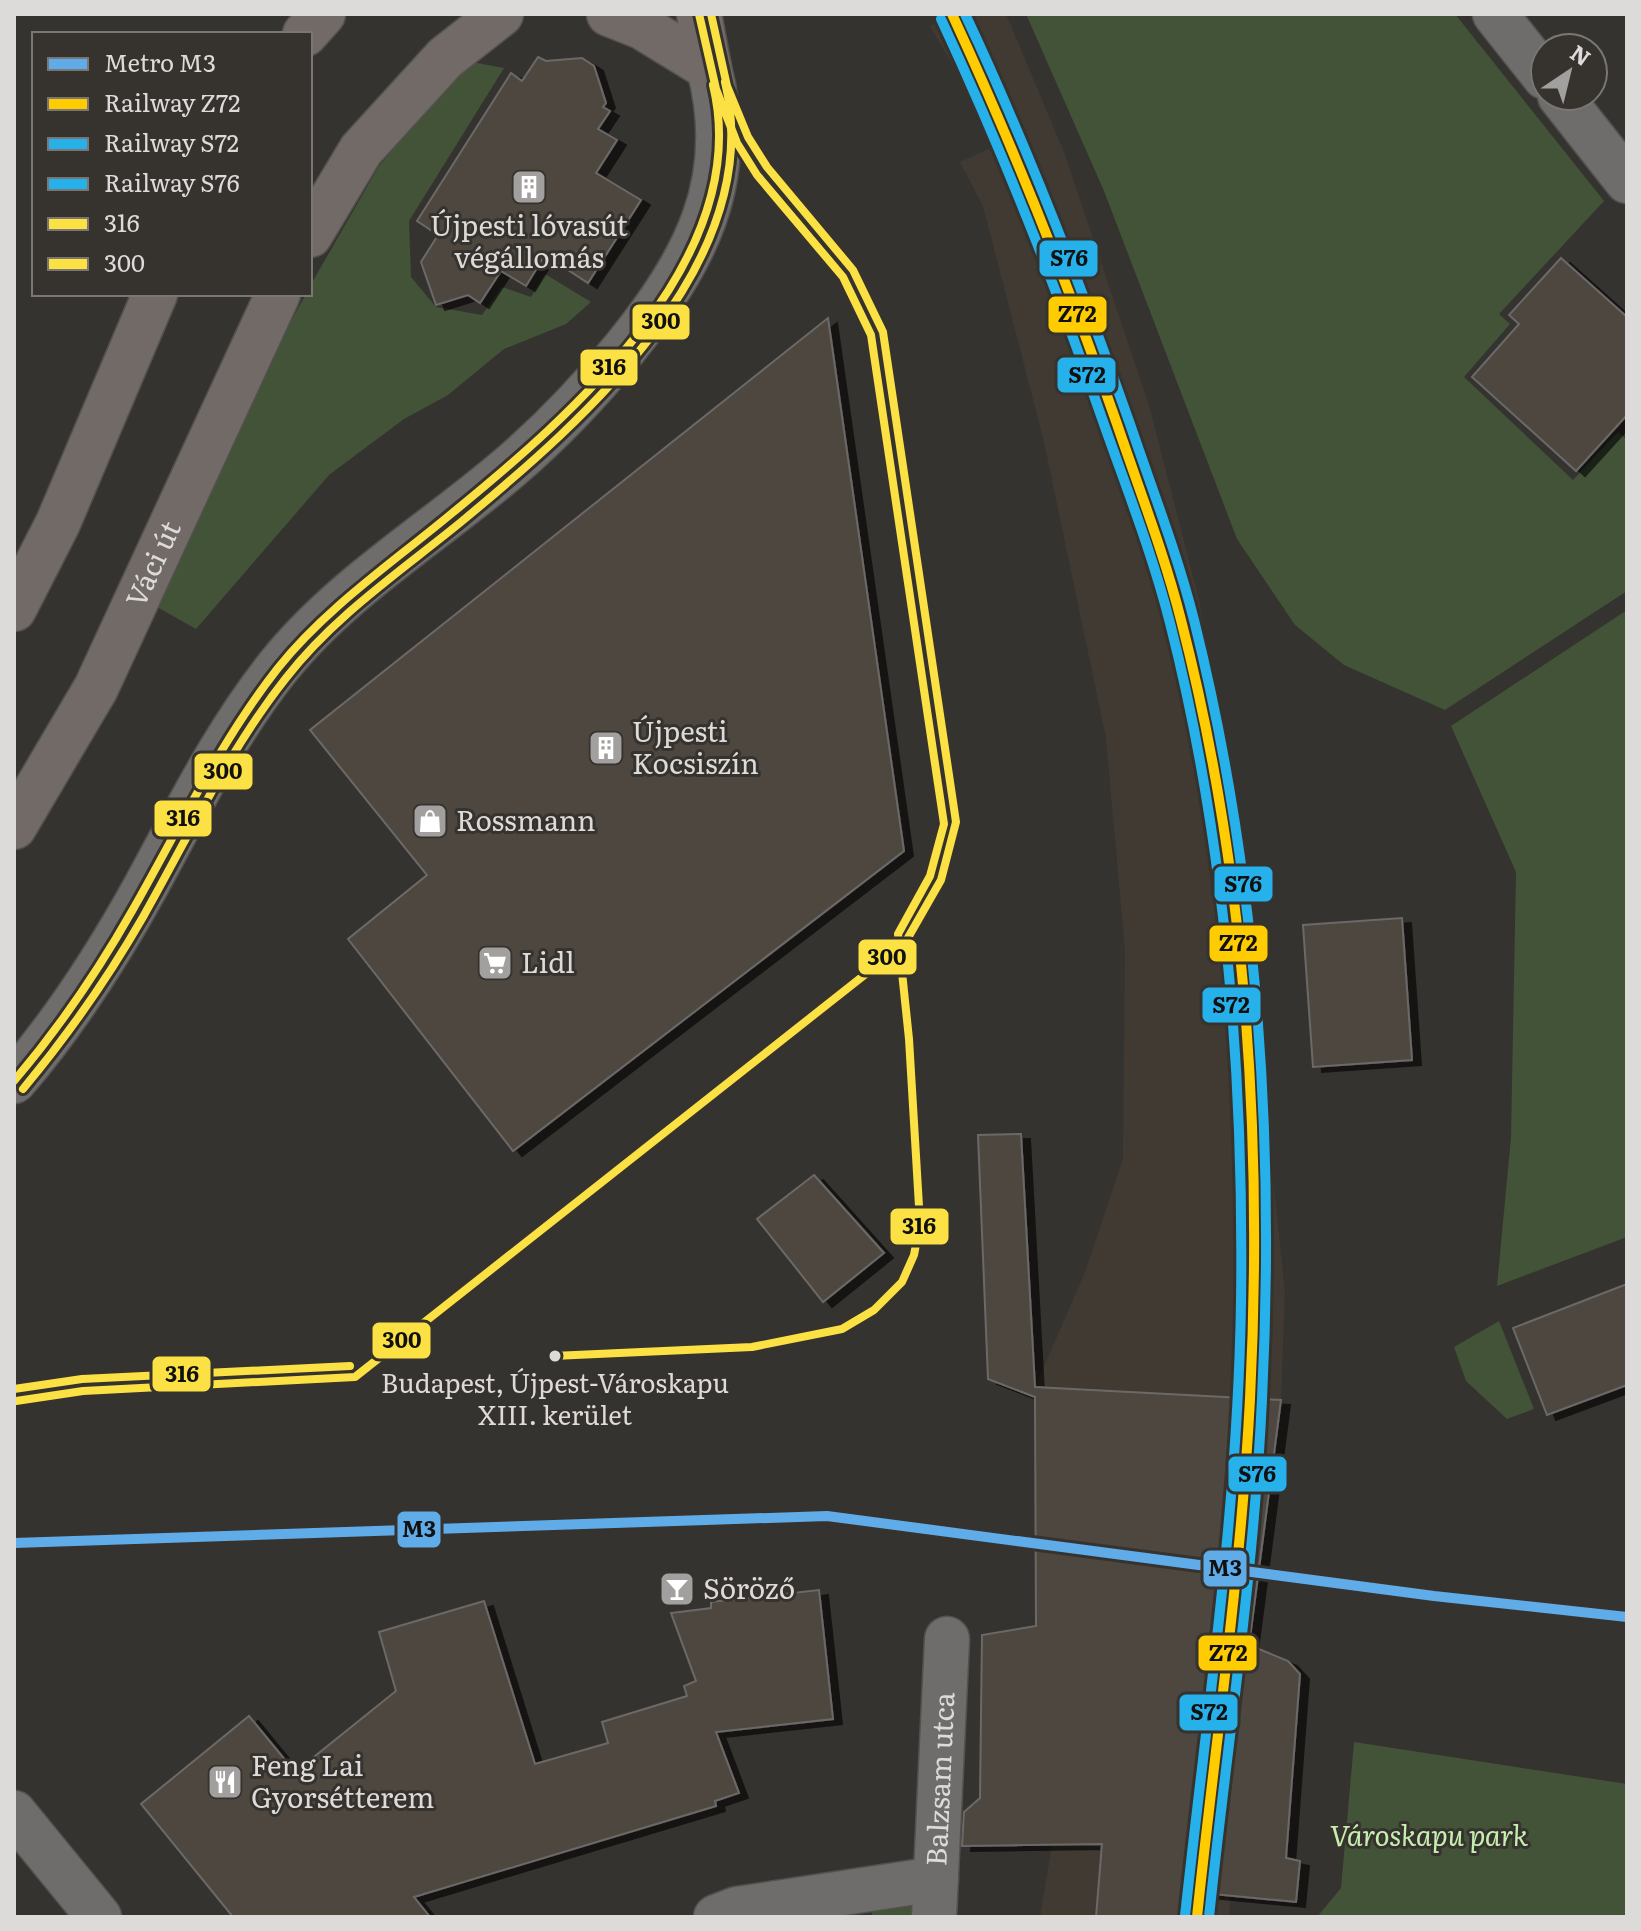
<svg xmlns="http://www.w3.org/2000/svg" width="1641" height="1931" viewBox="0 0 1641 1931" font-family="Literata,serif">
	<defs>
		<filter id="shadow"><feDropShadow dx="9" dy="5" stdDeviation="0" flood-color="#0009"/></filter>
	</defs>
	<rect width="100%" height="100%" fill="#353330"/>
	<!-- built -->
	<path fill="#403a32" d="M951 14H1006L1064 152 1149 405 1200 604 1234 802 1285 1293 1281 1400 1247 1655 1229 1917H1040L1052 1845 1037 1637 1035 1387 1085 1272 1123 1159 1125 951 1106 738 1044 442 983 206 960 162 999 144 930 26Z"/>
	<!-- green -->
	<path fill="#425337" d="M1026 14H1455L1604 201 1499 314 1510 324 1464 377 1573 480 1618 432 1627 440V591L1445 710 1344 665 1295 625 1237 539 1104 191Z
		M467 61 504 68 409 221 411 277 436 307 482 315 502 287 531 297 545 274 591 302 566 324 504 349 448 395 404 419 329 475 196 629 157 607 252 392 306 294H310V286L379 166Z
		M1627 610V1237L1497 1286 1511 1137 1516 872 1451 726Z
		M1499 1321 1534 1409 1507 1419 1466 1381 1454 1347Z
		M1354 1742 1627 1784V1917H1317L1341 1888Z
		M918 1890 916 1917H872L873 1898Z"/>
	<!-- building -->
	<path fill="#4d473f" stroke="#6b6968" stroke-width="2" filter="url(#shadow)" d="M538 57 546 61 582 58 594 66 606 103 603 107 610 111 598 129 617 140 596 173 641 200 588 283 545 255 526 286 501 271 480 303 468 295 436 305 421 262 438 235 417 221 511 73 522 81Z
		M1561 258 1627 317V415L1576 471 1472 377 1519 324 1509 315Z
		M828 318 904 851 513 1151 348 939 427 875 310 730Z
		M1402 918 1412 1060 1313 1067 1303 925Z
		M1021 1134 1035 1387 1281 1400 1249 1645 1288 1661 1300 1674 1286 1858 1300 1861 1296 1902 1183 1891 1180 1917H1096L1102 1844 962 1846 964 1812 980 1798 982 1635 1036 1626 1035 1397 988 1379 978 1135Z
		M814 1175 884 1253 823 1302 757 1219Z
		M1627 1284V1385L1547 1415 1513 1328Z
		M819 1590 833 1719 716 1732 739 1793 715 1801 716 1806 414 1897 430 1917H233L141 1804 249 1716 295 1772 396 1691 379 1632 484 1601 535 1764 608 1743 602 1722 687 1696 684 1686 696 1681 671 1613 711 1608V1602Z"/>
	<g fill="none" stroke-linecap="round" stroke-linejoin="round">
		<defs>
			<g id="street">
				<path d="M1495 14 1545 77"/>
				<path d="M1560 96 1627 181"/>
				<path d="M14 1081C65 1022 108 955 146 886 187 811 224 735 278 667 341 588 433 533 510 467 552 431 590 391 625 348 694 263 739 181 709 68"/>
				<path d="M14 1813 99 1917"/>
				<path d="M716 1917 737 1909 936 1879"/>
				<path id="s1" d="M934 1917 947 1639"/>
			</g>
			<g id="primary">
				<path d="M609 14 642 27 709 68"/>
				<path d="M699 14 709 68"/>
				<path d="M305 34 323 14"/>
				<path d="M310 235 361 150 445 58 501 14"/>
				<path d="M14 609 58 523 155 294"/>
				<path id="s2" d="M14 827 96 688 278 294"/>
			</g>
		</defs>
		<!-- street casing -->
		<use href="#street" stroke="#53514f" stroke-width="47"/>
		<!-- primary casing -->
		<use href="#primary" stroke="#53514f" stroke-width="47"/>
		<!-- street -->
		<use href="#street" stroke="#6e6d6c" stroke-width="44"/>
		<!-- primary -->
		<use href="#primary" stroke="#716a67" stroke-width="44"/>
		<defs>
			<path id="bus-1" d="M14 1081C59 1028 98 971 132 911 179 829 219 743 278 668 326 608 392 563 451 514 570 417 755 258 713 85
				M553 1356 752 1347 842 1329 874 1310 902 1282 914 1255 920 1223 909 1039 898 934 930 876 944 824 871 335 843 277 757 175 737 143 716 89 699 14
				M14 1389 82 1379 350 1366"/>
			<path id="bus-2" d="M23 1089C68 1035 108 978 143 917 189 836 228 751 286 678 334 616 401 571 461 522 583 421 768 261 725 82
				M16 1401 83 1391 355 1377 905 943 941 880 956 822 883 332 853 270 767 167 748 137 727 86 711 14"/>
		</defs>
		<!-- bus-1 casing -->
		<use href="#bus-1" stroke="#36332f" stroke-width="14"/>
		<!-- bus-2 casing -->
		<use href="#bus-2" stroke="#36332f" stroke-width="14"/>
		<!-- bus-1 -->
		<use href="#bus-1" stroke="#fbe143" stroke-width="8"/>
		<!-- bus-2 -->
		<use href="#bus-2" stroke="#fbe143" stroke-width="8"/>
		<defs>
			<path id="rail-1" d="M952 14C1014 148 1068 284 1117 424 1139 489 1164 553 1181 620 1246 872 1263 1140 1250 1399 1241 1573 1215 1745 1197 1917"/>
			<path id="rail-2" d="M941 19C1003 152 1057 289 1105 427 1128 492 1153 556 1170 623 1226 843 1244 1075 1241 1302 1238 1508 1207 1712 1185 1916"/>
			<path id="rail-3" d="M965 14C1028 148 1081 285 1130 424 1152 489 1177 553 1194 620 1257 873 1275 1140 1262 1399 1254 1573 1227 1745 1209 1917"/>
		</defs>
		<!-- rail-1 casing -->
		<use href="#rail-1" stroke="#36332f" stroke-width="16"/>
		<!-- rail-2 casing -->
		<use href="#rail-2" stroke="#36332f" stroke-width="16"/>
		<!-- rail-3 casing -->
		<use href="#rail-3" stroke="#36332f" stroke-width="16"/>
		<!-- rail-1 -->
		<use href="#rail-1" stroke="#fecc00" stroke-width="10"/>
		<!-- rail-2 -->
		<use href="#rail-2" stroke="#26b1eb" stroke-width="10"/>
		<!-- rail-3 -->
		<use href="#rail-3" stroke="#26b1eb" stroke-width="10"/>
		<defs>
			<path id="metro-1" d="M14 1543 827 1516 1434 1596 1627 1617"/>
		</defs>
		<!-- metro-1 casing -->
		<use href="#metro-1" stroke="#36332f" stroke-width="16"/>
		<!-- metro-1 -->
		<use href="#metro-1" stroke="#60ace8" stroke-width="10"/>
	</g>
	<!-- icons -->
	<defs>
		<symbol id="building-square" viewBox="-11 -11 22 22"><rect x="-9" y="-9" width="18" height="18" rx="4" fill="#a2a09e" stroke="#36332f"/><path d="M-4-6H4V6H1V3H-1V6H-4ZM-2.5-4.3h1.7v1.8h-1.7ZM.8-4.3h1.7v1.8H.8ZM-2.5-1h1.7V.8h-1.7ZM.8-1h1.7V.8H.8Z" fill="#fff"/></symbol>
		<symbol id="shop-square" viewBox="-11 -11 22 22"><rect x="-9" y="-9" width="18" height="18" rx="4" fill="#a2a09e" stroke="#36332f"/><path d="M-5-2.5h2.3a2.7 3.5 0 0 1 5.4 0H5L5.5 6h-11ZM-1.5-2.5h3a1.5 2.3 0 0 0-3 0Z" fill="#fff"/></symbol>
		<symbol id="supermarket-square" viewBox="-11 -11 22 22"><rect x="-9" y="-9" width="18" height="18" rx="4" fill="#a2a09e" stroke="#36332f"/><path d="M-6-5.5h2.5l.6 2H6L4.5 2H-2.5L-4.4-4H-6ZM-1.5 3.2a1.3 1.3 0 1 0 .1 0ZM3 3.2a1.3 1.3 0 1 0 .1 0Z" fill="#fff"/></symbol>
		<symbol id="bar-square" viewBox="-11 -11 22 22"><rect x="-9" y="-9" width="18" height="18" rx="4" fill="#a2a09e" stroke="#36332f"/><path d="M-6-5H6L.8 .8V4.5H3.5V6h-7V4.5H-.8V.8Z" fill="#fff"/></symbol>
		<symbol id="restaurant-square" viewBox="-11 -11 22 22"><rect x="-9" y="-9" width="18" height="18" rx="4" fill="#a2a09e" stroke="#36332f"/><path d="M-5-6h1v4h1v-4h1v4h1v-4h1v5L-1.5 .5V6h-2V.5L-5-1ZM5-6V6H3V1.5H1.5Q1.5-4 5-6Z" fill="#fff"/></symbol>
	</defs>
	<g fill-rule="evenodd">
		<use href="#building-square" x="509" y="167" width="40" height="40"/>
		<use href="#building-square" x="586" y="728" width="40" height="40"/>
		<use href="#shop-square" x="410" y="801" width="40" height="40"/>
		<use href="#supermarket-square" x="475" y="943" width="40" height="40"/>
		<use href="#bar-square" x="657" y="1569" width="40" height="40"/>
		<use href="#restaurant-square" x="205" y="1762" width="40" height="40"/>
	</g>
	<!-- markers -->
	<circle fill="#dddbd9" stroke="#36332f" stroke-width="3" cx="555" cy="1356" r="7"/>
	<g text-anchor="middle" stroke-width="6" stroke-linejoin="round" paint-order="stroke">
		<!-- bus labels -->
		<g font-size="26" fill="#dddbd9" stroke="#36332f">
			<text x="555" y="1393">Budapest, Újpest-Városkapu<tspan x="555" dy="32">XIII. kerület</tspan></text>
		</g>
		<!-- poi labels -->
		<g font-size="28" fill="#dddbd9" stroke="#36332f" text-anchor="start">
			<text x="529" y="236" text-anchor="middle">Újpesti lóvasút<tspan x="529" dy="32">végállomás</tspan></text>
			<text x="632" y="742">Újpesti<tspan x="632" dy="32">Kocsiszín</tspan></text>
			<text x="456" y="831">Rossmann</text>
			<text x="521" y="973">Lidl</text>
			<text x="703" y="1599">Söröző</text>
			<text x="251" y="1776">Feng Lai<tspan x="251" dy="32">Gyorsétterem</tspan></text>
		</g>
		<!-- street labels -->
		<g font-size="28" fill="#dddbd9" stroke="#36332f">
			<text dy="10" stroke="none"><textPath href="#s2" startOffset="298">Váci út</textPath></text>
			<text dy="10" stroke="none"><textPath href="#s1" startOffset="138">Balzsam utca</textPath></text>
		</g>
		<!-- park labels -->
		<g font-size="28" font-style="italic" fill="#c6eeaf" stroke="#36332f">
			<text x="1429" y="1846">Városkapu park</text>
		</g>
	</g>
	<g stroke="#36332f" stroke-width="3">
		<rect x="1038" y="239" width="61" height="39" rx="8" fill="#26b1eb"/>
		<rect x="1047" y="295" width="61" height="39" rx="8" fill="#fecc00"/>
		<rect x="631" y="303" width="60" height="38" rx="8" fill="#fbe143"/>
		<rect x="579" y="348" width="60" height="39" rx="8" fill="#fbe143"/>
		<rect x="1056" y="356" width="61" height="38" rx="8" fill="#26b1eb"/>
		<rect x="193" y="752" width="61" height="39" rx="8" fill="#fbe143"/>
		<rect x="153" y="799" width="60" height="39" rx="8" fill="#fbe143"/>
		<rect x="1213" y="865" width="61" height="38" rx="8" fill="#26b1eb"/>
		<rect x="1208" y="924" width="61" height="39" rx="8" fill="#fecc00"/>
		<rect x="857" y="938" width="61" height="38" rx="8" fill="#fbe143"/>
		<rect x="1201" y="986" width="61" height="38" rx="8" fill="#26b1eb"/>
		<rect x="889" y="1207" width="61" height="39" rx="8" fill="#fbe143"/>
		<rect x="371" y="1321" width="61" height="39" rx="8" fill="#fbe143"/>
		<rect x="151" y="1355" width="61" height="38" rx="8" fill="#fbe143"/>
		<rect x="1227" y="1455" width="61" height="38" rx="8" fill="#26b1eb"/>
		<rect x="396" y="1510" width="46" height="39" rx="8" fill="#60ace8"/>
		<rect x="1202" y="1549" width="46" height="39" rx="8" fill="#60ace8"/>
		<rect x="1197" y="1634" width="61" height="38" rx="8" fill="#fecc00"/>
		<rect x="1178" y="1693" width="61" height="39" rx="8" fill="#26b1eb"/>
	</g>
	<g font-size="22" text-anchor="middle" font-weight="bold" fill="#111">
		<text x="1069" y="266">S76</text>
		<text x="1077" y="322">Z72</text>
		<text x="661" y="329">300</text>
		<text x="609" y="375">316</text>
		<text x="1087" y="383">S72</text>
		<text x="223" y="779">300</text>
		<text x="183" y="826">316</text>
		<text x="1243" y="892">S76</text>
		<text x="1238" y="951">Z72</text>
		<text x="887" y="965">300</text>
		<text x="1231" y="1013">S72</text>
		<text x="919" y="1234">316</text>
		<text x="402" y="1348">300</text>
		<text x="182" y="1382">316</text>
		<text x="1257" y="1482">S76</text>
		<text x="419" y="1537">M3</text>
		<text x="1225" y="1576">M3</text>
		<text x="1228" y="1661">Z72</text>
		<text x="1209" y="1720">S72</text>
	</g>
	<!-- border -->
	<rect width="1641" height="1931" fill="none" stroke="#dddbd9" stroke-width="32"/>
	<!-- legend -->
	<rect x="32" y="32" width="280" height="264" fill="#36332f" stroke="#797673" stroke-width="2"/>
	<rect x="48" y="58" width="40" height="12" fill="#60ace8" stroke="#797673" stroke-width="2"/>
	<text x="104" y="72" font-size="24" fill="#dddbd9">Metro M3</text>
	<rect x="48" y="98" width="40" height="12" fill="#fecc00" stroke="#797673" stroke-width="2"/>
	<text x="104" y="112" font-size="24" fill="#dddbd9">Railway Z72</text>
	<rect x="48" y="138" width="40" height="12" fill="#26b1eb" stroke="#797673" stroke-width="2"/>
	<text x="104" y="152" font-size="24" fill="#dddbd9">Railway S72</text>
	<rect x="48" y="178" width="40" height="12" fill="#26b1eb" stroke="#797673" stroke-width="2"/>
	<text x="104" y="192" font-size="24" fill="#dddbd9">Railway S76</text>
	<rect x="48" y="218" width="40" height="12" fill="#fbe143" stroke="#797673" stroke-width="2"/>
	<text x="104" y="232" font-size="24" fill="#dddbd9">316</text>
	<rect x="48" y="258" width="40" height="12" fill="#fbe143" stroke="#797673" stroke-width="2"/>
	<text x="104" y="272" font-size="24" fill="#dddbd9">300</text>
	<!-- north arrow -->
	<g transform="translate(1569 72) rotate(35)"><circle r="38" fill="#36332f" stroke="#797673" stroke-width="2"/>
	<path d="M0-6L14 30L0 20L-14 30Z" fill="#a2a09e"/>
	<text y="-12" font-size="22" font-weight="bold" text-anchor="middle" fill="#dddbd9">N</text>
	</g>
</svg>
